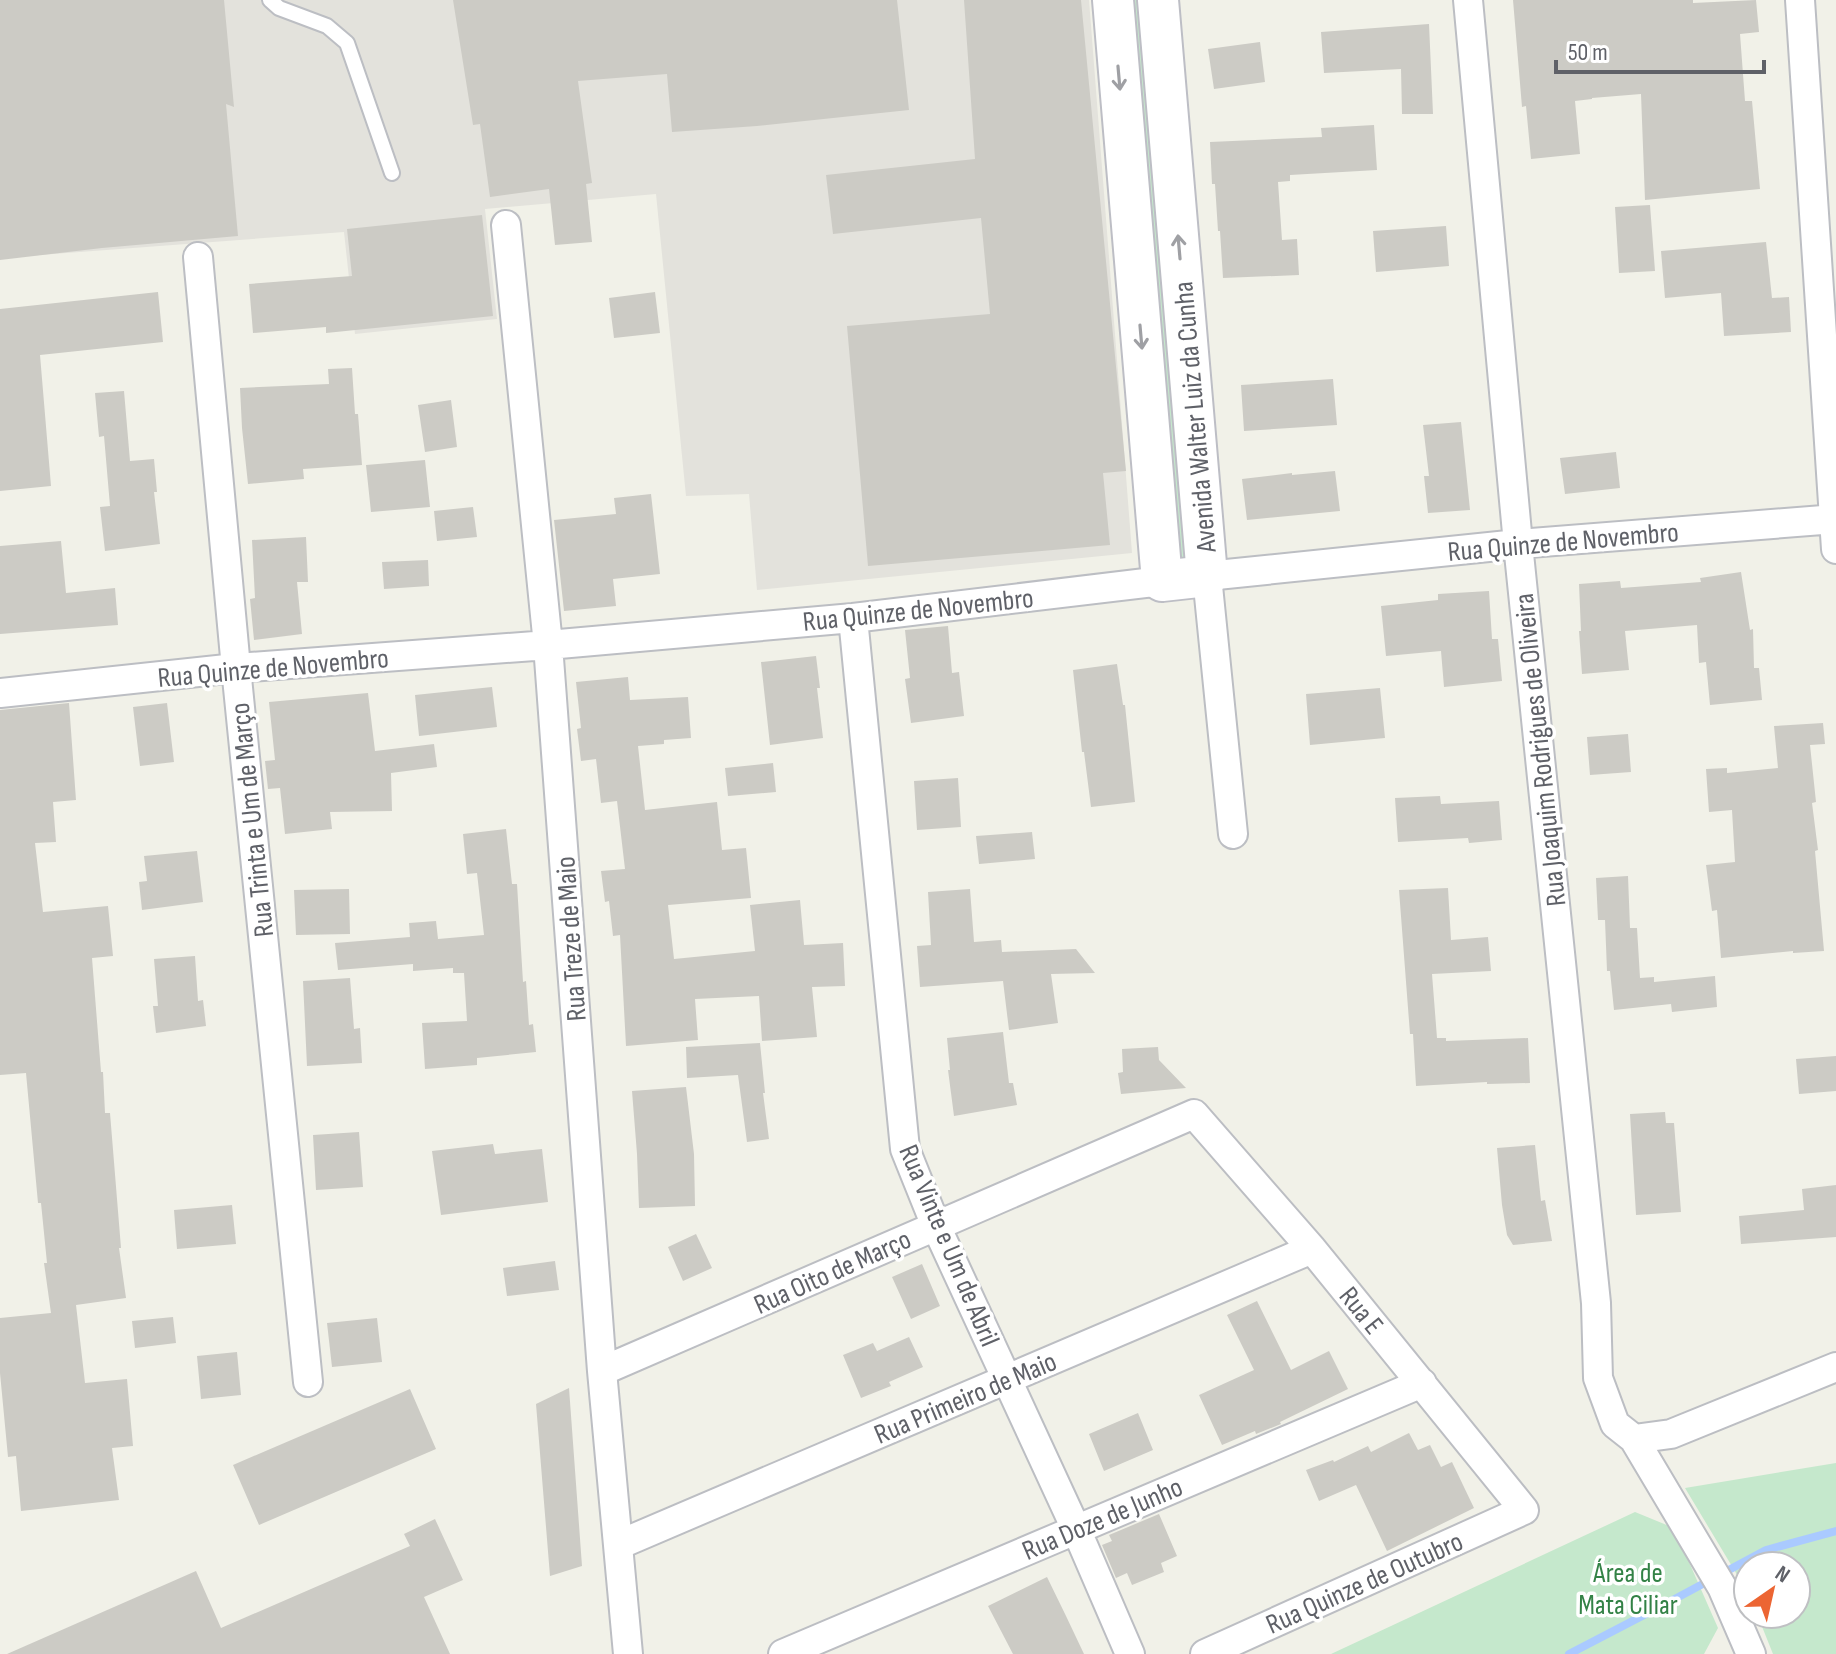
<svg xmlns="http://www.w3.org/2000/svg" width="1836" height="1654" viewBox="0 0 1836 1654" font-family="'Sofia Sans Condensed',sans-serif">
	<rect width="100%" height="100%" fill="#f1f1e8"/>
	<!-- industrial -->
	<path fill="#e3e2dc" d="M0 0H1089L1132 553 757 590 749 494 686 496 656 194 485 209 497 319 355 334 344 232 0 258Z"/>
	<!-- green -->
	<path fill="#c5e8cc" d="M1127 0H1144L1191 558 1175 561Z
		M1836 1463V1654H1773L1757 1614H1796V1566H1748V1593L1685 1488Z
		M1635 1512 1674 1528 1718 1628 1704 1654H1331Z"/>
	<g fill="none" stroke-linecap="round" stroke-linejoin="round">
		<!-- stream -->
		<path stroke="#aacaff" stroke-width="8" d="M1569 1654 1671 1601 1766 1550 1836 1531"/>
	</g>
	<!-- building -->
	<path fill="#cccbc5" d="M0 0H224L234 107 226 104 238 236 102 248 0 260Z
		M453 0H897L909 110 757 126 672 132 667 74 578 81 592 183 586 184 592 242 555 245 549 189 490 197 480 124 473 125Z
		M964 0H1081L1126 471 1103 473 1110 545 868 566 847 326 990 314 981 218 833 234 826 175 975 159Z
		M1513 0H1693V3L1756 0 1759 32 1740 34 1745 101H1752L1760 189 1645 200 1641 94 1592 98V99L1575 101 1580 154 1531 159 1526 106 1522 107Z
		M1429 24 1433 114H1402L1401 69 1324 73 1321 32Z
		M1260 42 1265 82 1214 89 1208 49Z
		M1374 125 1377 170 1290 175V181L1278 182 1282 240 1297 239 1299 275 1223 278 1220 231H1218L1215 184H1212L1210 142 1322 137 1321 128Z
		M1650 205 1655 271 1619 273 1615 207Z
		M482 215 493 316 326 333V327L253 333 249 284 352 276 347 229Z
		M1446 226 1449 266 1376 272 1373 231Z
		M1766 242 1772 298 1789 297 1791 332 1724 336 1721 293 1665 298 1661 251Z
		M158 292 163 342 40 355 51 486 0 491V309Z
		M655 292 660 333 614 338 609 298Z
		M352 368 355 414H358L362 465 303 469 304 479 248 484 242 428 240 388 329 384 328 369Z
		M1333 379 1337 425 1244 431 1241 385Z
		M124 391 130 461 154 459 157 492H154L160 544 105 551 100 507 110 506 104 436 99 437 95 393Z
		M451 400 457 447 425 452 418 405Z
		M1461 422 1470 510 1428 513 1424 476H1429L1423 425Z
		M1616 452 1620 488 1565 494 1560 458Z
		M425 460 430 507 371 512 366 465Z
		M1335 471 1340 511 1247 520 1242 479 1292 473V475Z
		M651 494 660 574 613 579 616 606 564 611 554 520 616 514 614 498Z
		M473 507 477 537 437 541 434 511Z
		M306 537 308 582H297L302 634 254 640 250 599 255 598 252 540Z
		M61 541 66 593 115 588 118 625 0 634V546Z
		M428 560 429 586 384 589 382 562Z
		M1741 572 1750 630 1753 629 1754 668H1759L1762 700 1710 705 1706 662 1699 663 1697 625 1625 631 1629 670 1582 674 1579 631H1581L1579 584 1620 581 1621 588 1701 582 1700 578Z
		M1489 591 1492 639H1498L1502 681 1444 687 1441 651 1386 656 1381 606 1438 600V594Z
		M948 626 952 673 959 672 964 716 911 723 905 679 910 678 905 630Z
		M816 656 820 688H817L823 738 770 745 761 662Z
		M1117 664 1123 705H1125L1135 802 1091 807 1084 752H1082L1073 670Z
		M628 677 630 700 688 697 691 738 664 740V744L638 746 645 810 717 802 722 850 746 848 751 898 668 905 674 959 755 951 750 905 800 900 804 945 843 943 845 986 812 987 817 1037 762 1041 759 996 695 999 698 1040 626 1046 620 935 613 936 609 901 605 902 601 871 625 869 617 801 601 803 596 759 581 761 577 729 581 728 576 682Z
		M492 687 497 727 419 736 415 695Z
		M1380 688 1385 738 1310 745 1306 694Z
		M368 693 375 751 434 744 437 767 391 773 392 811 330 812 332 829 285 834 280 788 268 789 265 761 275 760 269 702Z
		M69 703 76 800 53 802 56 842 35 843 43 912 108 906 113 956 92 958 101 1072H103L105 1113H110L121 1248H119L126 1298 76 1305 85 1383 127 1379 133 1446 112 1448 119 1500 21 1511 16 1456 8 1457 0 1373V1318L51 1313 44 1263H47L41 1203H38L26 1073 0 1075V710Z
		M167 703 174 762 140 766 133 707Z
		M1823 723 1825 744 1810 745 1816 802 1812 803 1818 850 1815 851 1824 951 1793 953V951L1721 958 1717 910 1712 911 1706 865 1735 862 1732 810 1709 812 1706 769 1727 768V773L1778 768 1774 726Z
		M1628 734 1631 772 1590 775 1587 737Z
		M773 763 776 792 728 796 725 768Z
		M958 778 961 827 917 830 914 781Z
		M1440 796 1441 804 1499 801 1502 840 1469 843 1468 838 1398 842 1395 798Z
		M506 829 512 884H517L523 982 526 981 529 1025 533 1024 536 1052 477 1058V1065L425 1069 422 1023 467 1021 464 973H453V968L413 971V964L338 970 335 943 410 937 409 923 436 921 438 939 484 935 477 873 467 874 463 834Z
		M1032 832 1035 859 979 864 976 836Z
		M197 851 203 902 142 910 139 882 147 881 144 856Z
		M1628 876 1630 928H1637L1640 978 1654 977V982L1715 976 1717 1007 1672 1012 1671 1004 1614 1010 1610 971H1607L1605 920H1598L1596 878Z
		M1448 888 1451 940 1488 937 1491 971 1432 974 1437 1038H1446V1041L1528 1038 1530 1083 1487 1084V1082L1416 1086 1413 1034H1410L1399 890Z
		M349 889 350 934 296 935 294 890Z
		M970 889 974 942 1001 940 1002 952 1076 949 1095 973 1051 974 1058 1023 1009 1030 1003 981 920 987 917 946 931 945 928 892Z
		M195 956 198 1001 203 1000 206 1026 156 1033 153 1006H158L154 959Z
		M350 978 354 1029 360 1028 362 1063 307 1066 303 981Z
		M1003 1032 1009 1083H1013L1017 1105 954 1116 948 1070H950L947 1038Z
		M760 1043 765 1093H763L769 1139 747 1142 738 1075 687 1078 686 1047Z
		M1158 1047 1159 1060 1186 1088 1121 1094 1118 1073 1123 1072 1122 1049Z
		M1836 1056V1091L1799 1094 1796 1059Z
		M686 1087 694 1154 695 1206 639 1208 637 1154 632 1091Z
		M1665 1112 1666 1123H1674L1681 1212 1636 1215 1630 1114Z
		M359 1132 363 1187 316 1190 313 1135Z
		M493 1144 495 1154 542 1149 548 1202 441 1215 432 1151Z
		M1535 1145 1541 1201 1545 1200 1552 1241 1513 1245 1507 1235 1502 1205 1497 1148Z
		M1836 1185V1237L1741 1244 1739 1216 1804 1210 1802 1189Z
		M232 1205 236 1244 177 1249 174 1210Z
		M696 1234 712 1268 683 1281 668 1247Z
		M555 1261 559 1290 507 1296 503 1268Z
		M922 1264 940 1306 911 1319 892 1277Z
		M1257 1301 1291 1370 1329 1351 1348 1389 1280 1422 1281 1424 1256 1434 1255 1431 1222 1445 1199 1395 1254 1370 1227 1315Z
		M173 1317 176 1343 135 1348 132 1321Z
		M377 1318 382 1362 332 1367 327 1323Z
		M909 1337 923 1367 889 1382 891 1386 861 1398 843 1355 873 1343 877 1351Z
		M237 1352 241 1395 201 1399 197 1356Z
		M569 1388 582 1566 550 1576 536 1404Z
		M410 1389 436 1449 259 1525 233 1465Z
		M1138 1413 1153 1450 1104 1471 1089 1434Z
		M1409 1433 1418 1450 1430 1445 1441 1467 1452 1462 1474 1508 1387 1551 1356 1485 1319 1501 1306 1470 1333 1460 1334 1462 1368 1446 1371 1452Z
		M1159 1514 1177 1556 1161 1563 1164 1572 1132 1585 1127 1573 1116 1578 1102 1545 1112 1541 1109 1535Z
		M435 1519 463 1580 424 1597 450 1654H7L196 1571 221 1628 410 1546 404 1534Z
		M1047 1577 1066 1616 1084 1654H1013L988 1606Z"/>
	<g fill="none" stroke-linecap="round" stroke-linejoin="round">
		<defs>
			<path id="lane" d="M270 0 279 8 327 26 347 43 392 173"/>
			<path id="street" d="M1468 0 1518 544 1596 1303 1598 1378 1615 1424 1634 1439 1671 1434 1836 1367
				M1800 0 1836 549
				M506 225 548 645 602 1371 628 1654
				M198 257 236 668 308 1382
				M853 618 905 1149 936 1226 1076 1529 1130 1654
				M0 693 236 668 548 645 853 618 1162 581
				M1233 834 1207 576 1518 544 1836 519
				M602 1371 1194 1114 1312 1249 1524 1510 1205 1654
				M1634 1439 1722 1587 1751 1654
				M618 1545 1312 1249
				M783 1654 1422 1383"/>
			<path id="secondary" d="M1113 0 1162 581 1207 576 1158 0"/>
		</defs>
		<!-- lane casing -->
		<use href="#lane" stroke="#bcbec3" stroke-width="18"/>
		<!-- street casing -->
		<use href="#street" stroke="#bcbec3" stroke-width="32"/>
		<!-- secondary casing -->
		<use href="#secondary" stroke="#bdbec5" stroke-width="44"/>
		<!-- lane -->
		<use href="#lane" stroke="#fff" stroke-width="14"/>
		<!-- street -->
		<use href="#street" stroke="#fff" stroke-width="28"/>
		<!-- secondary -->
		<use href="#secondary" stroke="#fff" stroke-width="40"/>
	</g>
	<!-- one-way arrows -->
	<defs><path id="oneway-shaft" d="M-6 0H5M1.5-3L5.5 0L1.5 3" fill="none" stroke-width="1.6" stroke-linecap="round" stroke-linejoin="round" transform="scale(2)"/></defs>
	<g stroke="#9fa0a4">
		<use href="#oneway-shaft" transform="translate(1119 78) rotate(85)"/>
		<use href="#oneway-shaft" transform="translate(1179 247) rotate(-95)"/>
		<use href="#oneway-shaft" transform="translate(1141 337) rotate(85)"/>
	</g>
	<g text-anchor="middle" stroke-width="7" stroke-linejoin="round" paint-order="stroke">
		<!-- street labels -->
		<g font-size="28" fill="#5f6168" stroke="#fff">
			<text transform="translate(1194 417) rotate(-95)" y="10">Avenida Walter Luiz da Cunha</text>
			<text transform="translate(1563 541) rotate(-5)" y="10">Rua Quinze de Novembro</text>
			<text transform="translate(918 609) rotate(-6)" y="10">Rua Quinze de Novembro</text>
			<text transform="translate(273 667) rotate(-5)" y="10">Rua Quinze de Novembro</text>
			<text transform="translate(1539 750) rotate(-96)" y="10">Rua Joaquim Rodrigues de Oliveira</text>
			<text transform="translate(251 820) rotate(-96)" y="10">Rua Trinta e Um de Março</text>
			<text transform="translate(570 939) rotate(-94)" y="10">Rua Treze de Maio</text>
			<text transform="translate(950 1245) rotate(67)" y="10">Rua Vinte e Um de Abril</text>
			<text transform="translate(832 1271) rotate(-24)" y="10">Rua Oito de Março</text>
			<text transform="translate(1362 1310) rotate(51)" y="10">Rua E</text>
			<text transform="translate(965 1397) rotate(-23)" y="10">Rua Primeiro de Maio</text>
			<text transform="translate(1102 1518) rotate(-23)" y="10">Rua Doze de Junho</text>
			<text transform="translate(1364 1582) rotate(-24)" y="10">Rua Quinze de Outubro</text>
		</g>
		<!-- park labels -->
		<g font-size="28" fill="#338246" stroke="#fff">
			<text x="1628" y="1582">Área de<tspan x="1628" dy="32">Mata Ciliar</tspan></text>
		</g>
	</g>
	<!-- north arrow -->
	<g transform="translate(1772 1590) rotate(34)"><circle r="38" fill="#ffffff" stroke="#bfc0c3" stroke-width="2"/>
	<path d="M0-6L14 30L0 20L-14 30Z" fill="#ec6533"/>
	<text y="-12" font-size="22" font-weight="bold" text-anchor="middle" fill="#5f6168">N</text>
	</g>
	<!-- scale -->
	<path d="M1556 60v12h208v-12" fill="none" stroke="#5f6168" stroke-width="4"/>
	<text x="1568" y="60" font-size="24" fill="#5f6168" stroke="#ffffff" stroke-width="6" paint-order="stroke">50 m</text>
</svg>
